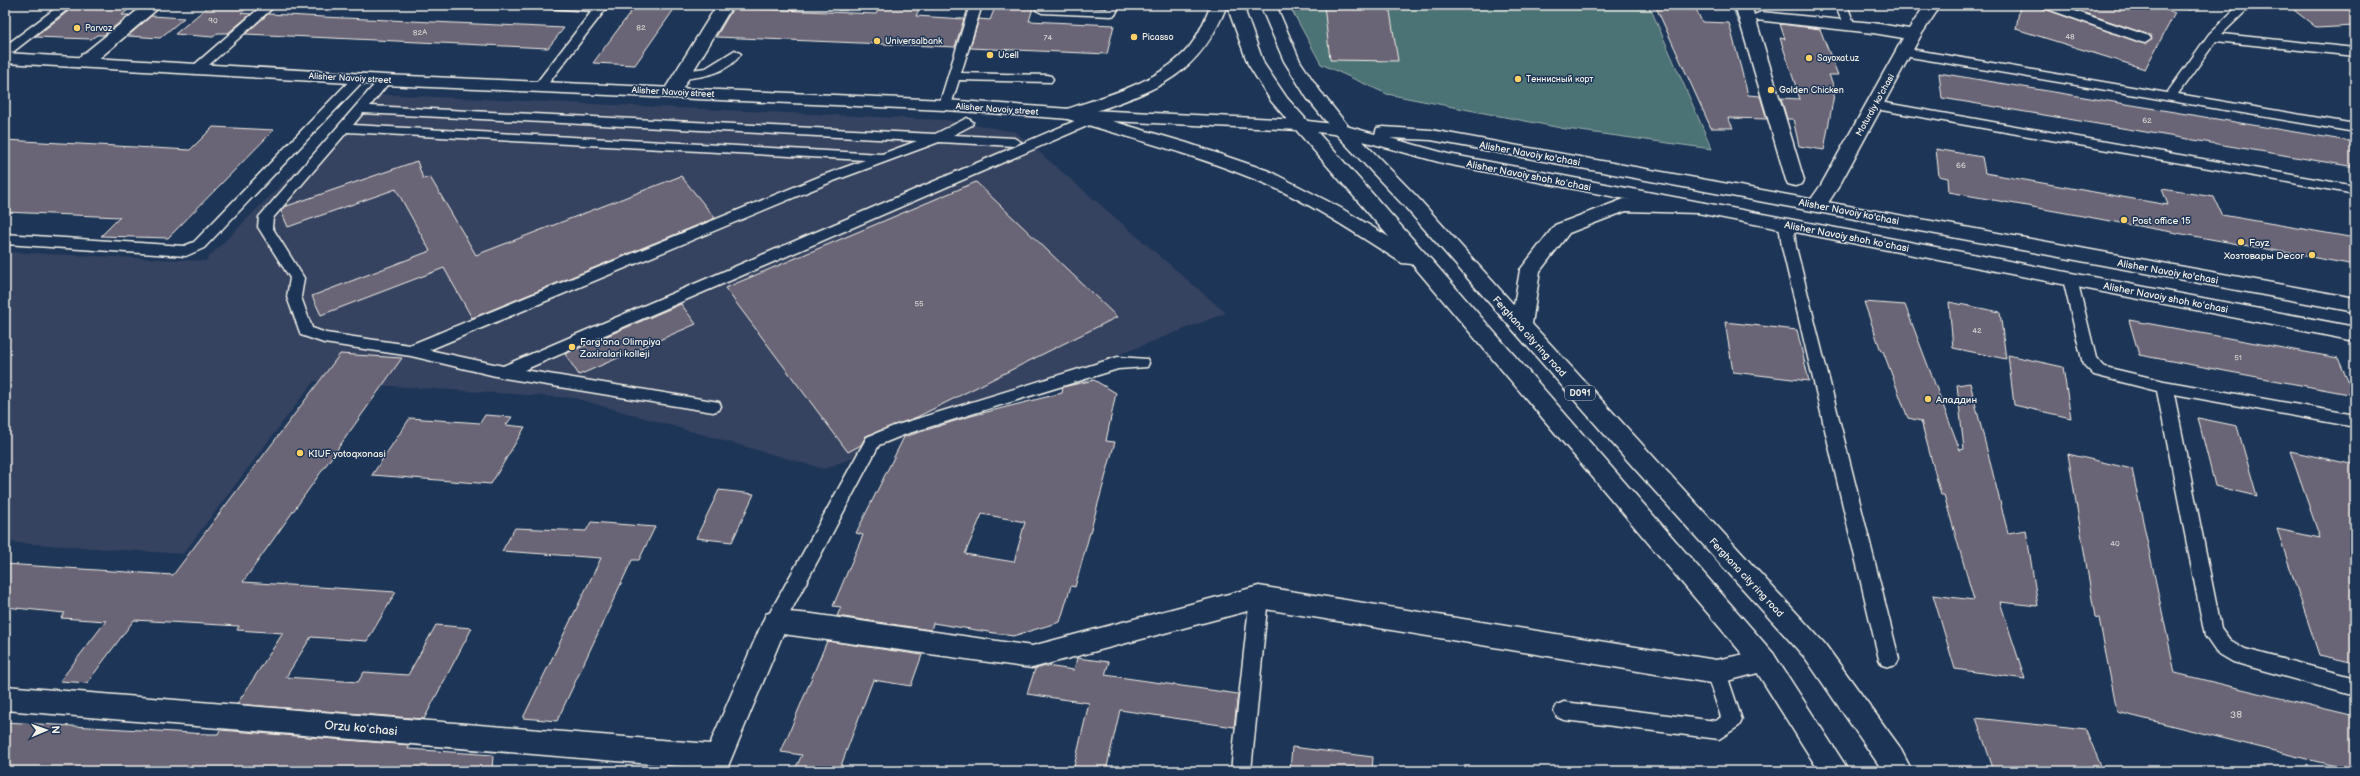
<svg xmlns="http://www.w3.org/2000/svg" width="2360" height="776" viewBox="0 0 2360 776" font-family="'Balsamiq Sans',sans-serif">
	<rect width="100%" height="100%" fill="#1d3557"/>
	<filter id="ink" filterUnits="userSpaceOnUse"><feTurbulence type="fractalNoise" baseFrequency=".025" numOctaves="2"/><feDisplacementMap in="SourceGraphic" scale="8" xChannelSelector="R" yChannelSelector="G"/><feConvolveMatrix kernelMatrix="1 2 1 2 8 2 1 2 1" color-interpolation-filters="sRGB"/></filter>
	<g filter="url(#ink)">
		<!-- built -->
		<path fill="#344360" d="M372 94 946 120 1016 132 1226 313 824 469 574 398 314 381 183 554 5 542V252L205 261Z"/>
		<!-- green -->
		<path fill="#4c7274" stroke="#a0b2ae" d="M1289 5H1649L1712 149 1566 129 1387 94 1321 64Z"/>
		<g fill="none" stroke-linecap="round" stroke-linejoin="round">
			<!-- stream -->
			<path stroke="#879fad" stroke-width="6" d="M1734 5 1741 23"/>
		</g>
		<!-- building -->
		<path fill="#6a6576" stroke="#f4f1e8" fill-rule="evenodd" d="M76 5H134L122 15H129L104 35H97L91 39 35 37Z
			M210 5H250L241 13 251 14 228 33H218L213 37 175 34Z
			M636 5H677L635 65 593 63Z
			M880 5H921L916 16 964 19 955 47 716 37 733 8 876 14Z
			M996 5H1034L1029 21 1114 25 1107 54 970 48 979 19 990 20Z
			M1324 5H1389L1398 61 1330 60Z
			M1655 5H1694L1702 22 1729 23 1748 95 1760 96 1767 119 1728 118 1733 128H1711Z
			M2020 5H2038L2042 8 2145 44 2152 39 2149 35 2062 5H2151L2175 13 2145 69 2016 29Z
			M2355 5V26L2317 28 2290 7Z
			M268 14 323 17 564 28 548 48 245 34Z
			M151 16 184 18 160 38 128 36Z
			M1780 24 1820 29 1838 75H1829L1835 89 1824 150 1799 146 1793 119H1787L1781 98 1800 99 1780 38 1785 39Z
			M1939 73 2355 142V167L1942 98Z
			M213 127 274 130 168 238 101 236 120 217 5 212V140L190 150Z
			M1936 149 1982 157 1985 173 2168 205 2162 189 2214 197 2222 215 2355 238V265L1949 192 1948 178 1939 176Z
			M417 161 423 179 430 177 476 255 681 176 715 218 472 318 444 268 321 315 312 296 430 251 396 189 288 227 281 211 284 207Z
			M976 182 1117 317 917 417 866 436 861 445 848 452 725 288Z
			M1864 302 1905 305 1960 450 1964 449 1957 385 1970 383 2008 533 2026 530 2038 606 2000 602 2025 679 1955 669 1933 595 1974 600 1944 495H1941L1921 421 1908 418 1883 351H1881Z
			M1949 302 2000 312 2006 359 1953 348Z
			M681 304 696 324 579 375 565 354Z
			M2129 320 2338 358 2354 395 2139 355Z
			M1725 322 1797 330 1809 381 1733 372Z
			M340 354 402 358 243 582 396 592 367 641 311 637 286 677 358 682 364 672 408 675 436 625 472 628 424 719 237 704 283 633 237 630 239 626 134 620 87 683 60 681 106 621 61 618 65 613 5 607V564L173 575Z
			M2008 355 2063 367 2071 418 2014 405Z
			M1094 380 1116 393 1106 441 1115 442 1075 587 1071 586 1060 622 1013 636 933 623 931 630 837 616 841 607 833 606 863 535 856 533 904 437 971 416 1062 393 1063 387ZM982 514 1025 522 1014 562 965 554Z
			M485 415 512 417 506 425 525 427 491 484 372 475 410 418 480 423Z
			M2198 418 2237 426 2257 496 2215 486Z
			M2290 451 2355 465V663L2319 655 2277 529 2320 538Z
			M2068 454 2132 469 2175 673 2355 716V771L2117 712 2099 618 2095 617Z
			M719 490 754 494 732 542 696 538Z
			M591 522 655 527 639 560H632L557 721 523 718 601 558 502 551 515 528 586 531Z
			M827 641 922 655 911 686 873 680 839 771H794L802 755 781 752Z
			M1077 658 1109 662 1105 675 1238 694 1234 727 1120 710 1106 771H1073L1089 703 1027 694 1035 669 1046 666 1074 670Z
			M1976 718 2086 730 2103 771H1994Z
			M5 722 208 734H218L220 730 410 745 408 749 493 755 492 771H5Z
			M1292 747 1373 757 1372 771H1290Z"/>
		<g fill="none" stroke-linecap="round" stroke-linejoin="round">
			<defs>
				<path id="lane" d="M60 5H73L9 55 5 56V46Z
					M263 5H276L201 72H193L191 69 193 66Z
					M542 5H609L544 89 540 90 534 86 592 11 548 8Z
					M837 5H849L846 9H838Z
					M970 5H982L961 73 1047 75 1051 76 1053 79 1051 82 959 80 951 105 945 109 941 108 939 105Z
					M1037 5 1107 9 1108 5H1120L1115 15 1111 16 1042 13 1036 10Z
					M1835 5H1847L1855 26 1853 28H1845Z
					M2040 5H2057L2149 36 2151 39 2145 43 2141 42 2042 7Z
					M2182 5H2195L2196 6 2190 9Z
					M2239 5H2252L2222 34 2355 48V56L2216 41 2178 94 2355 124V132L1904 56 1898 52 1904 48 2167 93 2209 34Z
					M735 50 741 54C728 73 704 77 682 79L676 75 682 71 706 68Z
					M359 74 363 75 365 78 363 81 204 248 186 256 5 244V234L184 246 194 242 355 75Z
					M385 76 391 80 370 106 935 134 967 118 973 122 972 125 953 135 1014 138 1021 142 1014 146 939 142 831 182 429 350 503 366 1084 117H1094L1095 120 1094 123 524 370 719 402 721 406 719 410 713 412 504 378 411 356 324 343 301 335 287 297 290 278 258 227 259 217 381 77ZM363 113 917 141 882 154 353 125ZM347 132 865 160 821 176 410 345 326 333 312 328 301 297 304 278 272 227 273 218Z
					M1874 101 2355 186V194L1870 108 1868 105Z
					M1786 220 1793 224 1796 247 1899 659 1896 665 1889 667 1882 665 1879 659 1782 247 1779 224Z
					M2070 274 2075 276 2077 279 2096 358 2105 367 2164 381 2355 415V427L2174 394 2221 628 2230 640 2245 649 2355 678V696L2233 662 2216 652 2205 636 2157 391 2094 375 2083 364 2063 279 2065 276Z
					M1118 357 1147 359 1149 363 1147 367 1118 369 906 434 879 445 782 628 775 630 768 628 766 622 768 616 867 437 894 426Z
					M1259 589 1266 592 1268 597 1251 771H1231L1250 597 1252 592Z
					M1716 664 1723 666 1726 672 1742 720 1739 726 1719 739 1564 720 1557 717 1554 711 1557 705 1564 702 1716 721 1721 717 1706 672 1709 666Z"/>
				<path id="street" d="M144 5H162L89 67H77L75 63 77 59Z
					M717 5H733L678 96H666L663 92Z
					M1735 5H1751L1754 15 1761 12 1873 23 1909 29 1925 5H1941L1921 35 1839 186 1824 209 1817 211 1810 209 1807 205 1821 185 1903 38 1873 33 1756 20 1804 180 1802 184 1795 186 1788 184 1786 180Z
					M1259 586 1716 660 1764 650 1773 653 1777 661 1773 669 1716 684 1259 608 1032 668 783 634 726 771H698L699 768 5 710V686L710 744 766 614 775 611 812 614 1032 646Z"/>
				<path id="secondary" d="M5 53 385 75 945 100 1070 109 1299 120 1305 121 1308 125 1305 129 1299 130 1070 119 945 110 385 85 5 63Z"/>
				<path id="primary" d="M1299 120 1342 125 1375 134 1377 128 1383 127 1431 130 2355 298V312L1431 140 1390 138 1448 154 2355 327V341L1446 164 1341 135 1293 129 1290 125 1293 121Z"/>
				<path id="highway" d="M1211 5H1227C1199 77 1156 90 1088 114L1187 143 1269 171 1339 207 1389 237 1271 101 1248 64 1230 14 1229 5H1245L1246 14 1264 64 1287 98 1435 264 1773 653 1849 771H1819L1755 669 1412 264 1402 263C1356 234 1305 199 1254 179 1193 154 1127 137 1064 118L1061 114 1064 110C1107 95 1160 83 1190 46 1200 33 1205 19 1211 5Z
					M1260 5H1276L1300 61 1320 91 1348 126 1419 199 1514 305 1520 270 1555 225 1624 199 1704 203 1707 207 1704 211 1697 213 1626 211 1569 233 1540 271 1532 324 1824 643 1899 746 1912 771H1883L1806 659 1634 468 1405 207 1336 134 1307 98 1284 61Z"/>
			</defs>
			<!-- lane casing -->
			<use href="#lane" stroke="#f4f1e8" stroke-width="3"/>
			<!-- street casing -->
			<use href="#street" stroke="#f4f1e8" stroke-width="3"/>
			<!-- secondary casing -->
			<use href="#secondary" stroke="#f4f1e8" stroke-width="3"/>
			<!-- primary casing -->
			<use href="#primary" stroke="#f4f1e8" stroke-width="3"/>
			<!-- highway casing -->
			<use href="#highway" stroke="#f4f1e8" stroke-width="3"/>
			<!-- lane -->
			<use href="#lane" fill="#1d3557" fill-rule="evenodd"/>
			<!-- street -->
			<use href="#street" fill="#1d3557" fill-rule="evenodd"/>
			<!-- secondary -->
			<use href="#secondary" fill="#1d3557" fill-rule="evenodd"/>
			<!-- primary -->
			<use href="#primary" fill="#1d3557" fill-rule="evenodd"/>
			<!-- highway -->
			<use href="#highway" fill="#1d3557" fill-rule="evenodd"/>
		</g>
	</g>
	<!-- markers -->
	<g fill="#ffd166" stroke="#1d3557" stroke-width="1.5">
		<circle cx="77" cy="28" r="4"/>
		<circle cx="1134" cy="37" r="4"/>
		<circle cx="877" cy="41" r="4"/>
		<circle cx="990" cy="55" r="4"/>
		<circle cx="1809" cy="58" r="4"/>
		<circle cx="1518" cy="79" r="4"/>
		<circle cx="1771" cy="90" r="4"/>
		<circle cx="2124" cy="220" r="4"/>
		<circle cx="2241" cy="242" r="4"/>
		<circle cx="2312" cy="255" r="4"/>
		<circle cx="572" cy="347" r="4"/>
		<circle cx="1928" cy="399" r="4"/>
		<circle cx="300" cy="453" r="4"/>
	</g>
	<g text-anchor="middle" stroke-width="3" stroke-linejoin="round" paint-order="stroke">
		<!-- number labels -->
		<g font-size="8" fill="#d2cecc">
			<text x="213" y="23">90</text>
			<text x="641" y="30">82</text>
			<text x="420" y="35">82A</text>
			<text x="2070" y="39">48</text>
			<text x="1048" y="40">74</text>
			<text x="2147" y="123">62</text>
			<text x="1961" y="168">66</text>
			<text x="919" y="306">55</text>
			<text x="1977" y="333">42</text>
			<text x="2238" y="360">51</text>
			<text x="2115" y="546">40</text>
		</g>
		<!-- far-poi labels -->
		<g font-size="9" fill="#f4f1e8" stroke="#1d3557" text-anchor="start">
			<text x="85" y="31">Parvoz</text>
			<text x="1142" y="40">Picasso</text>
			<text x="885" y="44">Universalbank</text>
			<text x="998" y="58">Ucell</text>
			<text x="1817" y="61">Sayoxat.uz</text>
			<text x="1526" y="82">Теннисный корт</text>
			<text x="1779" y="93">Golden Chicken</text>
		</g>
		<!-- far-street labels -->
		<g font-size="9" fill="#f4f1e8" stroke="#1d3557">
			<text transform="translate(350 78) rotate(3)" y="3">Alisher Navoiy street</text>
			<text transform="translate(673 92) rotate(3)" y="3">Alisher Navoiy street</text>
			<text transform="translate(1875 105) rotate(-61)" y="3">Moturdiy ko'chasi</text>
			<text transform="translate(997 109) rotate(4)" y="3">Alisher Navoiy street</text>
		</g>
		<!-- shield labels -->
		<rect fill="#1d3557" stroke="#b4b9bc" stroke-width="1" x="1565" y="386" width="30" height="14" rx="3"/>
		<g font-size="9" font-weight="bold" fill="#f4f1e8">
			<text x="1580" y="396">D091</text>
		</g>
		<!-- street labels -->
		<g font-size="10" fill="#f4f1e8" stroke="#1d3557">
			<text transform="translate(1530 153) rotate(10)" y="4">Alisher Navoiy ko'chasi</text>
			<text transform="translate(1529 175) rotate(11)" y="4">Alisher Navoiy shoh koʻchasi</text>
			<text transform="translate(1849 211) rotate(11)" y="4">Alisher Navoiy ko'chasi</text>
			<text transform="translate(1847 236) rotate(11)" y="4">Alisher Navoiy shoh koʻchasi</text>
			<text transform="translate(2168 271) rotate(10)" y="4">Alisher Navoiy ko'chasi</text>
			<text transform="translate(2166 297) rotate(11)" y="4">Alisher Navoiy shoh koʻchasi</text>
			<text transform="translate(1530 336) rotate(48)" y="4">Ferghana city ring road</text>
			<text transform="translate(1747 577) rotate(47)" y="4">Ferghana city ring road</text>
		</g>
		<!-- poi labels -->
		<g font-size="10" fill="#f4f1e8" stroke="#1d3557" text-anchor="start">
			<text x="2132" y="224">Post office 15</text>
			<text x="2249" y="246">Fayz</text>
			<text x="2304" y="259" text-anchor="end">Хозтовары Decor</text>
			<text x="580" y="345">Farg'ona Olimpiya<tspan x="580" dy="12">Zaxiralari kolleji</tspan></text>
			<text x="1936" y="403">Аладдин</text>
			<text x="308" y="457">KIUF yotoqxonasi</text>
		</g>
		<!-- near-number labels -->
		<g font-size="10" fill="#d2cecc">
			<text x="2236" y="718">38</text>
		</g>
		<!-- near-street labels -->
		<g font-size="12" fill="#f4f1e8" stroke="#1d3557">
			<text transform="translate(361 728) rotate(5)" y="4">Orzu koʻchasi</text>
		</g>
	</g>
	<!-- margin -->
	<rect width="2360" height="776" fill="none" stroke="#1d3557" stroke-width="20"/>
	<rect x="10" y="10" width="2340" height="756" fill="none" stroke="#f4f1e8" stroke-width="1.5" filter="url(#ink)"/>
	<!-- north arrow -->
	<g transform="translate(46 730) rotate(88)" stroke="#1d3557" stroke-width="3" paint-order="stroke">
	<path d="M0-3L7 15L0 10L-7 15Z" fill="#f4f1e8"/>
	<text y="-6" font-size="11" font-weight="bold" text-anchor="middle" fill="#f4f1e8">N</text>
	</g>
</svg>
